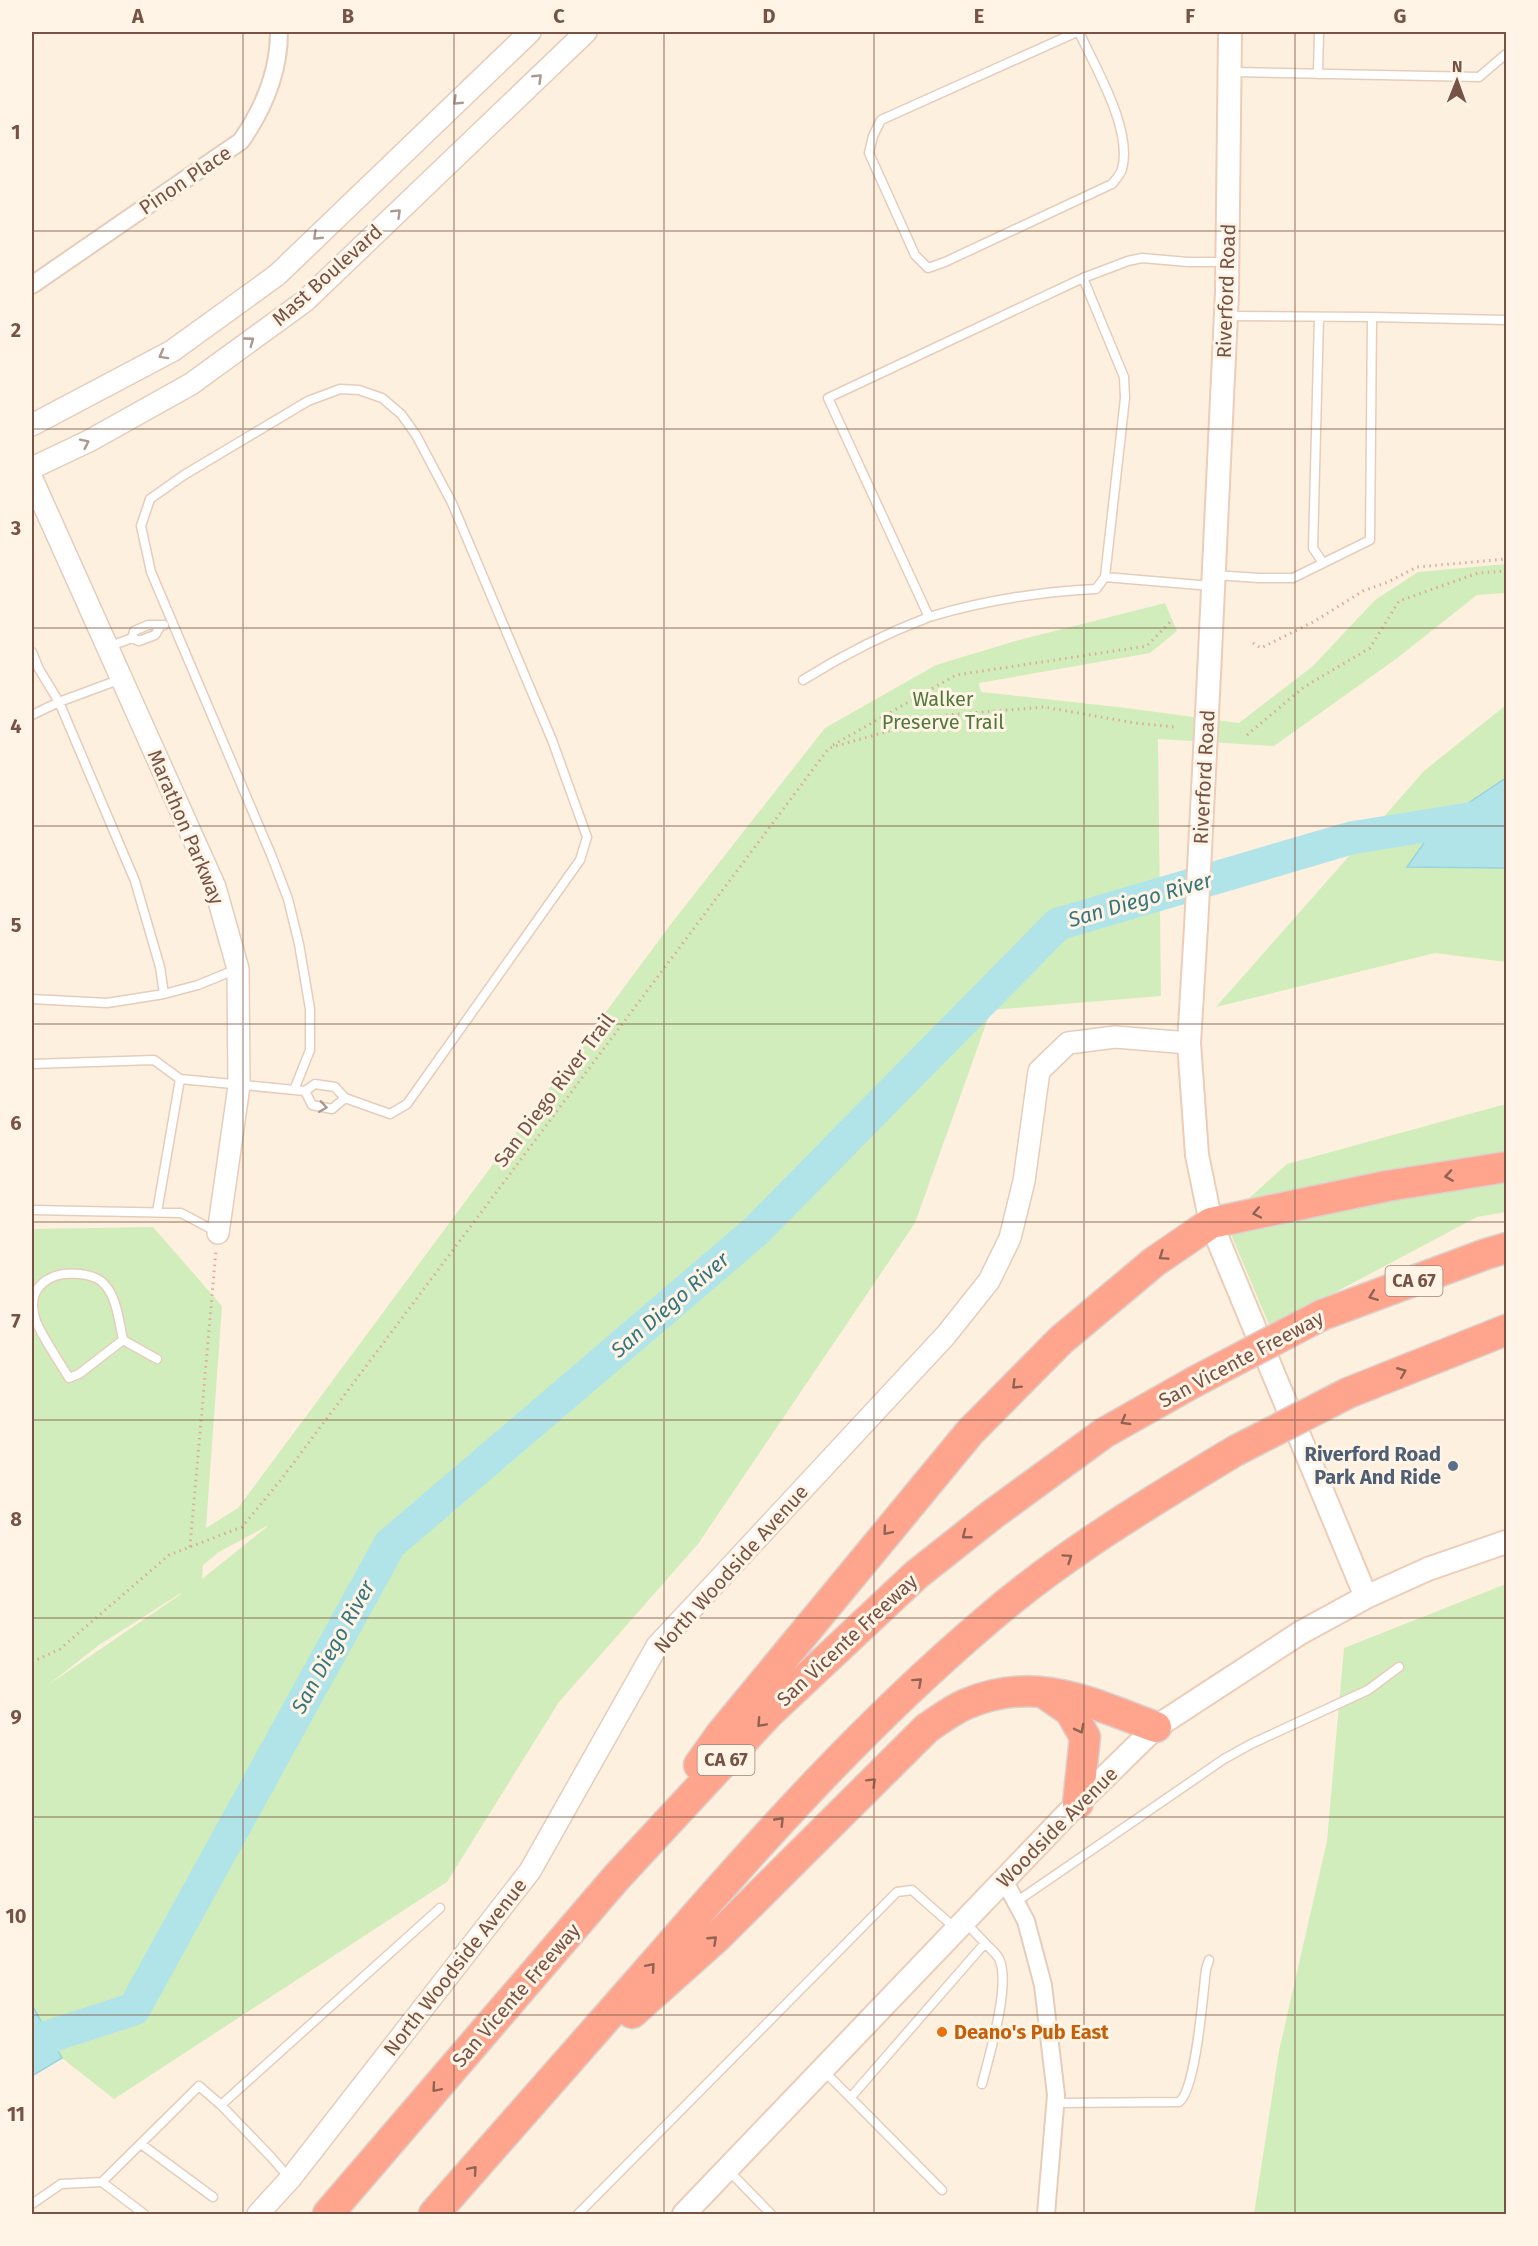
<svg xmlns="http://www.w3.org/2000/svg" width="1538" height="2246" viewBox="0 0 1538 2246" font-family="'Fira Sans',sans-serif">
	<rect width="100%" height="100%" fill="#fef0de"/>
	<!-- green -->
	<path fill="#d2edbc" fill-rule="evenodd" d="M1506 564V593L1477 595 1396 659 1274 746 1158 739 1161 996 991 1010 915 1223 698 1544 559 1702 447 1882 114 2099 62 2058 32 2005V1229L153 1227 222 1306 206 1528 238 1508 674 920 825 728 936 665 1019 640 1165 603 1177 631 1150 653 979 683 981 692 1126 708 1239 723 1313 666 1375 600 1418 572ZM267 1526H268L202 1579 203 1565 219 1552ZM181 1593V1594L48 1685 99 1645Z
		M1506 705V962L1435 953 1216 1007 1424 771Z
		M1506 1104V1212L1477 1217 1270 1327 1225 1220 1287 1164Z
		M1506 1584V2214H1254L1279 2051 1327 1841 1344 1648Z"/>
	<!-- water -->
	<path fill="#b1e4e9" stroke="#96d5dc" stroke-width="1.5" d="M1506 778V868L1407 867 1437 824Z
		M32 2005 62 2058 32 2076Z"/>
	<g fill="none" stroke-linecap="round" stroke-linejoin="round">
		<!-- river -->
		<path stroke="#b1e4e9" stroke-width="33" d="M32 2042 134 2009 390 1544 756 1231 1058 924 1351 838 1506 813"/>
		<defs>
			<path id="service" d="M1077 32 881 120 873 136 869 153 915 255 928 268 945 262 1112 184C1115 180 1121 174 1122 169 1133 130 1095 67 1079 32
				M1232 72 1479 77 1506 54
				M1318 74 1319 32
				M1083 278 828 398 929 617C985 600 1037 592 1096 589L1105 577
				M1319 317 1313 548 1323 563
				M1372 317 1506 320
				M1215 575 1259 578H1293L1370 540 1372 317 1228 316
				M1211 586 1105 577 1125 398 1124 377 1083 278 1128 261 1142 258 1188 262H1225
				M132 638 134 631 148 625H164
				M108 647 132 638 139 641 155 635 160 627
				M32 652 39 669 59 702 32 715
				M121 679 59 702 135 881 160 967 164 994 198 985 237 969
				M803 680C843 655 884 634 929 617
				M32 999 107 1003 164 994
				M32 1064 154 1060 180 1079 305 1091 315 1084 335 1087 345 1098 390 1114 407 1104 580 860 587 837 552 740 452 503 416 435 401 414 382 398 359 390 340 389 308 401 184 475 150 499 141 526 151 572 272 857 288 899 299 944 310 1009V1050L294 1090
				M305 1091 312 1105 332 1109 345 1098
				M32 1210 181 1213 217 1232
				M157 1212 180 1079
				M123 1340 79 1374 69 1378C61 1364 38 1331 35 1318 26 1286 50 1271 80 1274 87 1275 95 1276 101 1281 117 1294 119 1322 123 1340L157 1359
				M1016 1902 1224 1759 1251 1744 1368 1690 1399 1667
				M823 2070 942 2190
				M982 2084C989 2056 1010 1988 1000 1961 998 1954 989 1948 985 1943
				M851 2097 985 1943 965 1922
				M1055 2103 1179 2102C1196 2090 1203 1994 1206 1969L1209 1960
				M141 2144 213 2197
				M728 2170 771 2214
				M290 2179 271 2157 221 2105 440 1908
				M32 2204 61 2184 102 2182
				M144 2214 102 2182 199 2086 221 2105
				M578 2214 897 1892 912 1890 956 1929"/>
			<path id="minor" d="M32 285 241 141C264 108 279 73 279 32
				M1004 1880 1026 1921 1043 1985 1056 2095 1046 2214"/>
			<path id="tertiary" d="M32 425 172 351 277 275 530 32
				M32 468 89 441 191 384 305 301 586 32
				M32 479 215 887 238 969 239 1086 218 1233
				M258 2214 290 2179 530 1871 657 1646 946 1335 989 1281 1010 1238 1024 1181 1039 1071 1068 1043 1115 1037 1189 1043"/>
			<path id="secondary" d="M1209 674 1227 292 1230 32
				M1196 927 1189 1043 1197 1155 1211 1223 1366 1597
				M684 2214 1069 1812 1156 1727 1300 1633 1366 1597 1428 1569 1506 1542"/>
			<path id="motorway" d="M1322 1315 1486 1254 1506 1248
				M1348 1393 1506 1330
				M1044 1693 1070 1711 1085 1737 1078 1803
				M699 1765 721 1734 970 1432 1061 1340 1154 1262 1211 1223 1387 1186 1506 1167
				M632 2013 716 1938 927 1728C939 1720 952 1710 966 1704 1037 1674 1090 1703 1156 1727
				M328 2214 616 1878 768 1714 916 1575 993 1514 1104 1433 1194 1382
				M434 2214C509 2129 584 2043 659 1958 762 1839 866 1723 986 1621 1062 1555 1149 1503 1235 1451"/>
		</defs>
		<!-- service casing -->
		<use href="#service" stroke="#e5cdbc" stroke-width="11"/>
		<!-- minor casing -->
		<use href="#minor" stroke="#e5cdbc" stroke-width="20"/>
		<!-- tertiary casing -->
		<use href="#tertiary" stroke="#e5cdbc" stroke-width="24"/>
		<!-- secondary casing -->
		<use href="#secondary" stroke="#ebcdb9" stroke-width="26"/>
		<!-- motorway casing -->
		<use href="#motorway" stroke="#dbd2ce" stroke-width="33"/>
		<!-- path -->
		<path stroke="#dbad97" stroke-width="3" stroke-dasharray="1.5 4.5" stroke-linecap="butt" d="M1253 643 1261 648 1315 621 1363 591 1388 582 1417 567 1506 559
			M1247 735 1304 687 1370 648 1399 601 1478 573 1506 571
			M833 745 956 675 1147 646 1172 620
			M190 1547 216 1250
			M32 1662 60 1649 169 1555 242 1527 280 1481 829 748 946 715 1044 707 1135 723 1174 727"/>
		<!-- service -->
		<use href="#service" stroke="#fff" stroke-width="8"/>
		<!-- minor -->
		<use href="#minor" stroke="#fff" stroke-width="16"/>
		<!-- tertiary -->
		<use href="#tertiary" stroke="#fff" stroke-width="21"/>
		<!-- secondary -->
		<use href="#secondary" stroke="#fff" stroke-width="22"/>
		<!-- motorway -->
		<use href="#motorway" stroke="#ffa58e" stroke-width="30"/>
		<defs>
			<path id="secondary-bridge" d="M1196 927 1209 674"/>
			<path id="motorway-bridge" d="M1194 1382 1322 1315
				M1235 1451 1348 1393"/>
		</defs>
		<!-- secondary-bridge casing -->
		<use href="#secondary-bridge" stroke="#ebcdb9" stroke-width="26" stroke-linecap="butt"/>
		<!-- motorway-bridge casing -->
		<use href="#motorway-bridge" stroke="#dbd2ce" stroke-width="33" stroke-linecap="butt"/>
		<!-- secondary-bridge -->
		<use href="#secondary-bridge" stroke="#fff" stroke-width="22"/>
		<!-- motorway-bridge -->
		<use href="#motorway-bridge" stroke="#ffa58e" stroke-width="30"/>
	</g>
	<!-- one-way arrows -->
	<defs><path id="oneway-chevron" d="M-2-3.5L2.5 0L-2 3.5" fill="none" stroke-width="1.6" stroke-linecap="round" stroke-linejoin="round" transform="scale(1.5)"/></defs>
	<g stroke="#ad988f">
		<use href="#oneway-chevron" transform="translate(538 78) rotate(-44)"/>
		<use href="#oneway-chevron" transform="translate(457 101) rotate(136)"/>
		<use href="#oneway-chevron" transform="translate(397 213) rotate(-44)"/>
		<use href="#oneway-chevron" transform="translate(317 236) rotate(136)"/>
		<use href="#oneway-chevron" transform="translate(250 341) rotate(-36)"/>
		<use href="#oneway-chevron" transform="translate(163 355) rotate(151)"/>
		<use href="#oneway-chevron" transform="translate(85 443) rotate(-26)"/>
		<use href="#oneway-chevron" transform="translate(323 1107) rotate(8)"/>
	</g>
	<g stroke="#916353">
		<use href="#oneway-chevron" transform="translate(1449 1176) rotate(171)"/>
		<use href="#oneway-chevron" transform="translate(1257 1213) rotate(168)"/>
		<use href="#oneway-chevron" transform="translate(1163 1256) rotate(145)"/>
		<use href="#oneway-chevron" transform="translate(1373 1296) rotate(159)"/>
		<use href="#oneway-chevron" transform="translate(1402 1372) rotate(-22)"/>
		<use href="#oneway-chevron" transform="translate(1016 1385) rotate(135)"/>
		<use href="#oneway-chevron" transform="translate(1125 1421) rotate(150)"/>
		<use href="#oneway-chevron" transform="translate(887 1531) rotate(130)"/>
		<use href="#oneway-chevron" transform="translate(966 1535) rotate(142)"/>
		<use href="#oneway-chevron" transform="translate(1068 1558) rotate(-34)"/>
		<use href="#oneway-chevron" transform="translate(918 1682) rotate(-42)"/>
		<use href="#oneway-chevron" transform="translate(761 1723) rotate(133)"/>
		<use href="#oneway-chevron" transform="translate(1080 1729) rotate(62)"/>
		<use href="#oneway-chevron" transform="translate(872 1782) rotate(-45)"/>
		<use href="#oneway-chevron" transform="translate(780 1821) rotate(-46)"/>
		<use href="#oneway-chevron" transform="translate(713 1940) rotate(-43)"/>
		<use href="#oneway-chevron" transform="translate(651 1967) rotate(-49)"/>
		<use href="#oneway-chevron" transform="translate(436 2088) rotate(131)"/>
		<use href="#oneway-chevron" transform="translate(473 2170) rotate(-49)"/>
	</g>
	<!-- grid -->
	<path fill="none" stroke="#765344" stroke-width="1.5" stroke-opacity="0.55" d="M243 32V2214M454 32V2214M664 32V2214M874 32V2214M1084 32V2214M1295 32V2214M32 231H1506M32 429H1506M32 628H1506M32 826H1506M32 1024H1506M32 1222H1506M32 1420H1506M32 1618H1506M32 1817H1506M32 2015H1506"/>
	<!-- markers -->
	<circle fill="#5c6f8a" stroke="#fff4e6" stroke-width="2" cx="1453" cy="1466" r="6"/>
	<circle fill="#e8710a" stroke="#fff4e6" stroke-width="2" cx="942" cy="2032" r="6"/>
	<g text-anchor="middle" stroke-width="6" stroke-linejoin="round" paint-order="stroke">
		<!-- shield labels -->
		<g fill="#fff4e6" stroke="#9f8375" stroke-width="1.5">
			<rect x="1385.5" y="1266" width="57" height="30" rx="4.5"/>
			<rect x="697.5" y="1745" width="57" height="30" rx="4.5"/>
		</g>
		<g font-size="18" font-weight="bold" fill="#765344">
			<text x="1414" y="1287">CA 67</text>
			<text x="726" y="1766">CA 67</text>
		</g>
		<!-- street labels -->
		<g font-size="20" fill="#765344" stroke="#fff4e6">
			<text transform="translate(185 180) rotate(-34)" y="7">Pinon Place</text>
			<text transform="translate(327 275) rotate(-42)" y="7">Mast Boulevard</text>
			<text transform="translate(1226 291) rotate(-88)" y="7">Riverford Road</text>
			<text transform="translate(1204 777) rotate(-87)" y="7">Riverford Road</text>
			<text transform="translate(186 827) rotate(67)" y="7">Marathon Parkway</text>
			<text transform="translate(554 1090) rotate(-53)" y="7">San Diego River Trail</text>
			<text transform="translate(1241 1359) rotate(-28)" y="7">San Vicente Freeway</text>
			<text transform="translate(731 1569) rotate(-48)" y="7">North Woodside Avenue</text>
			<text transform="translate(847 1640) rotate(-43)" y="7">San Vicente Freeway</text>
			<text transform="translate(1057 1827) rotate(-45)" y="7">Woodside Avenue</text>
			<text transform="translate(455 1967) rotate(-52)" y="7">North Woodside Avenue</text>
			<text transform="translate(516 1995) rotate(-49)" y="7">San Vicente Freeway</text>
		</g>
		<!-- park labels -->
		<g font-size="20" fill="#4f7839" stroke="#fff4e6">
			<text x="943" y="706">Walker<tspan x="943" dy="23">Preserve Trail</tspan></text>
		</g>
		<!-- service labels -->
		<g font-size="20" font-weight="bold" fill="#4e5e75" stroke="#fff4e6" text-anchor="end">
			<text x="1441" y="1461">Riverford Road<tspan x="1441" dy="23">Park And Ride</tspan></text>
		</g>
		<!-- food labels -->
		<g font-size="20" font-weight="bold" fill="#c56008" stroke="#fff4e6" text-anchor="start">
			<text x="954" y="2039">Deano's Pub East</text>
		</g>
		<!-- water labels -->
		<g font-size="21" font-style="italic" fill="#36767e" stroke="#fff4e6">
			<text transform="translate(1140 900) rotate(-16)" y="7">San Diego River</text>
			<text transform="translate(670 1305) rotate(-41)" y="7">San Diego River</text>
			<text transform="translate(333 1647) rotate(-61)" y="7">San Diego River</text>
		</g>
	</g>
	<!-- border -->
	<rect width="1538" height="2246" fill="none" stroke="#fff4e6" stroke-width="66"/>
	<!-- north arrow -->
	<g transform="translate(1457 81) rotate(1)" stroke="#fff4e6" stroke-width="4.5" paint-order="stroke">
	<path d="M0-4.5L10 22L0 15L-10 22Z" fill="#765344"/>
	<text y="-9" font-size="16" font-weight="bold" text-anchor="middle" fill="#765344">N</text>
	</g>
	<rect x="33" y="33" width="1472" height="2180" fill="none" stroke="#765344" stroke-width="2"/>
	<g font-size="20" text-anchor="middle" font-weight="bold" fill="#765344">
		<text x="138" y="23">A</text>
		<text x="348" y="23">B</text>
		<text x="559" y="23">C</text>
		<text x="769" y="23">D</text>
		<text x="979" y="23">E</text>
		<text x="1190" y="23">F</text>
		<text x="1400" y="23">G</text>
		<text x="16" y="139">1</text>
		<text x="16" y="337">2</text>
		<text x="16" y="535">3</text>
		<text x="16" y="733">4</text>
		<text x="16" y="932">5</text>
		<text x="16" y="1130">6</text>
		<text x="16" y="1328">7</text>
		<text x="16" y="1526">8</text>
		<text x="16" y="1724">9</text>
		<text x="16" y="1923">10</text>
		<text x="16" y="2121">11</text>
	</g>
</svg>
